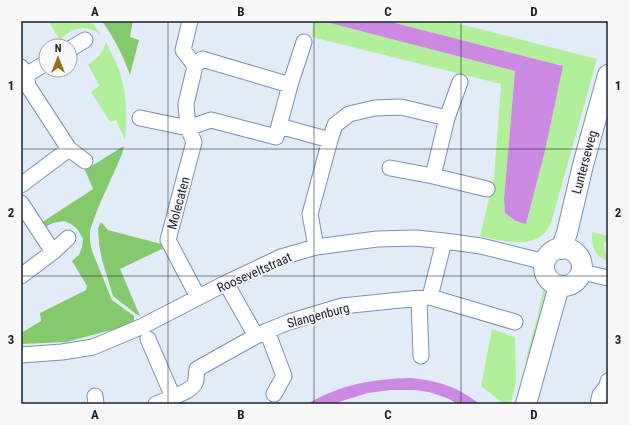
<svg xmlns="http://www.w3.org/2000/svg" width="629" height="425" viewBox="0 0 629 425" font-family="'Roboto Condensed',sans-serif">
	<rect width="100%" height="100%" fill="#e2ecf9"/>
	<!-- green -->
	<path fill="#b1ef9b" d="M48 21H91L101 35C86 23 72 28 60 40Z
		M313 21H322L515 71 504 199 505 213 516 221 526 224 545 151 563 66 387 21H448L597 59 555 209C553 216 551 224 547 230 534 250 498 240 480 236L494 178 501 84 312 37Z
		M106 42C112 54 119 67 122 80 127 100 127 120 125 140L116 120 110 122 91 92 100 85 97 82 88 64C96 61 104 51 106 42Z
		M592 232 608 236V240L604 243 605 253 608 256V261C593 255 592 247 592 232Z
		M542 276 548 284 549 288 525 400 527 354 537 318 543 291 544 282Z
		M492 329 515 337 516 381 511 404H504L481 386Z"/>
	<!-- forest -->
	<path fill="#85c96d" d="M102 21H133L130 37 139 40 130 75C123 55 114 38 102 21Z
		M124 146 122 154 115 170 98 208 90 230V241L92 251 112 300 134 316V324L66 342 21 344V333L41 321 40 313 86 290 87 286 72 261 79 255 82 247 83 239 78 230 71 224 64 221 53 223 43 228 41 223 93 189 85 170Z
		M101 222 108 230 165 245 166 247 120 269 140 316 136 314 113 296 102 260 99 244 98 228Z"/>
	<!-- water -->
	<path fill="#cc89e1" d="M322 21H387L563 66 545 151 526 224 516 221 505 213 504 199 515 71Z
		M411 378C440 381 457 387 480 404H458L447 398 429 392 414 390H391L368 393 342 401 335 404H307C342 384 372 379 411 378Z"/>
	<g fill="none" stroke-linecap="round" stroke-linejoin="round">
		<defs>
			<path id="minor" d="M190 21 183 50 195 66
				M70 49 85 40
				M21 67 26 75 28 86 69 149 85 161
				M26 75 46 63
				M290 85 304 42
				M140 118 188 128 211 120 276 137 279 126
				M447 118 460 82
				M330 140 335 125 349 114 375 108 401 107 447 118 433 176 487 189
				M390 168 433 176
				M21 185 69 149
				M21 203 53 252
				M582 272 608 278
				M21 276 53 252 68 238
				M226 283 256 336
				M198 297 168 240 194 142 188 128 186 104 195 66 202 59 290 85 279 126 330 140 310 214 316 247
				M430 297 444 241
				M419 299 421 356
				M267 331 284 376 274 394
				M148 339 173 397 156 404
				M21 355 62 352 93 347 143 326 226 283 281 257 316 247 377 239 416 238 444 241 481 246 545 262
				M95 396 96 404
				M173 397C180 394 192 390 195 383 197 379 196 373 197 369L256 336 267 331 289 322 342 306 430 297 515 322
				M598 404 600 395 607 386 608 381"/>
			<path id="major" d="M544 267a19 19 0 1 1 38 0a19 19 0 1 1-38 0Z
				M561 249 567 233 583 165 608 75
				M526 404 559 286"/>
		</defs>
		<!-- minor casing -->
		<use href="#minor" stroke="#7b90af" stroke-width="17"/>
		<!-- major casing -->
		<use href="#major" stroke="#7b90af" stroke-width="22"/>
		<!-- minor -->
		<use href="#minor" stroke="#fff" stroke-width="15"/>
		<!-- major -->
		<use href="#major" stroke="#fff" stroke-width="20"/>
	</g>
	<!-- grid -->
	<path fill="none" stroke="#1a222f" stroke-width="1" stroke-opacity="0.55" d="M168 21V404M314 21V404M461 21V404M21 149H608M21 276H608"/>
	<g text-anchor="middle" stroke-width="4" stroke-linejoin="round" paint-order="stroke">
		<!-- street labels -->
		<g font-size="13" fill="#1a222f" stroke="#f8f8f8">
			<text transform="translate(584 162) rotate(-75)" y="5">Lunterseweg</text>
			<text transform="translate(178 203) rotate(-75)" y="5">Molecaten</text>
			<text transform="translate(254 272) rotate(-24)" y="5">Rooseveltstraat</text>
			<text transform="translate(318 315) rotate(-15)" y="5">Slangenburg</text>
		</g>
	</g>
	<!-- border -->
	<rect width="629" height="425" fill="none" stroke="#f8f8f8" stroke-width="44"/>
	<!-- north arrow -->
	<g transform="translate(58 58)"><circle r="19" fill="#f8f8f8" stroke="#9fa2a8"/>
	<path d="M0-3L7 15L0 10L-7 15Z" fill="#996d1b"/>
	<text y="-6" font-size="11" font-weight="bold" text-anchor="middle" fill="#1a222f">N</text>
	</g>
	<rect x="22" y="22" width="585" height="381" fill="none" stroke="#1a222f" stroke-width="1.5"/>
	<g font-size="13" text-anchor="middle" font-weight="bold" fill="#1a222f">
		<text x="95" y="16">A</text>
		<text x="241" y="16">B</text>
		<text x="388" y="16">C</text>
		<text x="534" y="16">D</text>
		<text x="11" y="90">1</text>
		<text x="618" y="90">1</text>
		<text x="11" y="217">2</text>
		<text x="618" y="217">2</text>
		<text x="11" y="344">3</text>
		<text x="618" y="344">3</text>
		<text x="95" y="419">A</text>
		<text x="241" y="419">B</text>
		<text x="388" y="419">C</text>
		<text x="534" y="419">D</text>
	</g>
</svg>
